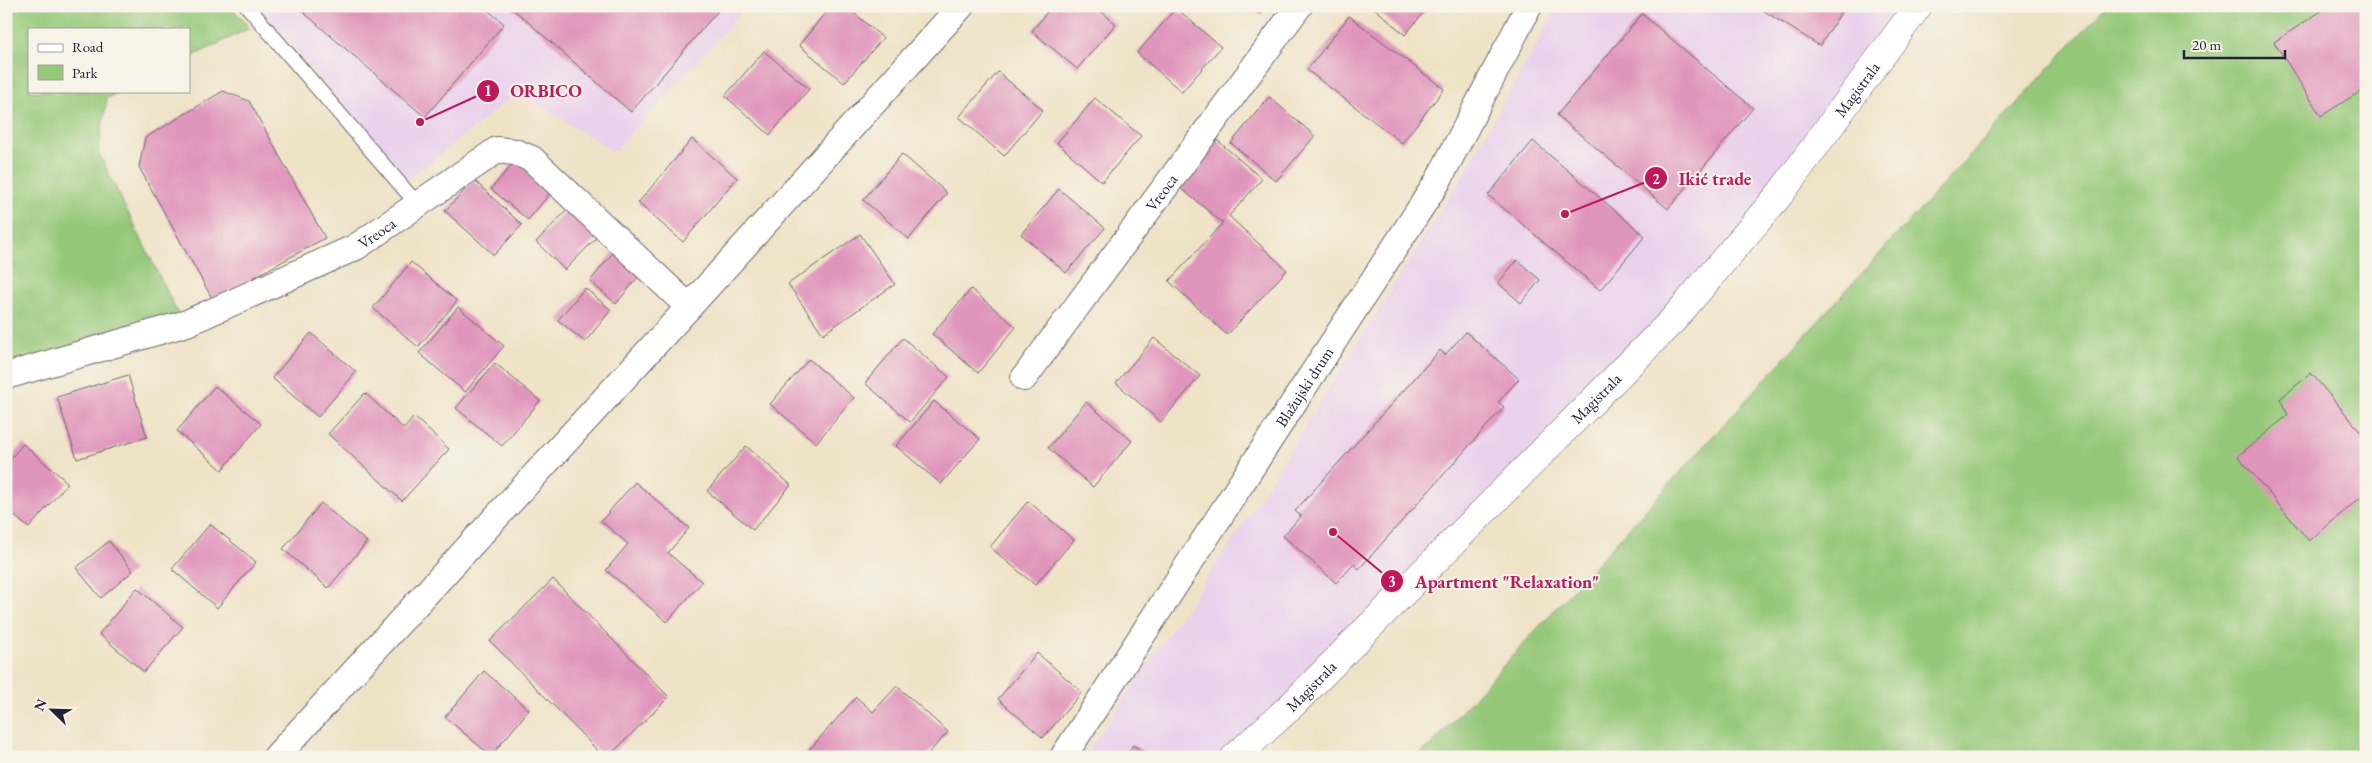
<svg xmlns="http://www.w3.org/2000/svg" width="2372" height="763" viewBox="0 0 2372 763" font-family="'EB Garamond',serif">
	<rect width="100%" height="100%" fill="#f7f3e8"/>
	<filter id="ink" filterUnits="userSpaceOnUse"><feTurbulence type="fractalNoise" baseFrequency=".02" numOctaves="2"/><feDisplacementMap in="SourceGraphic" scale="10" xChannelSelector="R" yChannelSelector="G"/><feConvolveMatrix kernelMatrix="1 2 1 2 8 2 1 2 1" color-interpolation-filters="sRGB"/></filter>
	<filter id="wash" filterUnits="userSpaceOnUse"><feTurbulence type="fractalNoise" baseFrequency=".0096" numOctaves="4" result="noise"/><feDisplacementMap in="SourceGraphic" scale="20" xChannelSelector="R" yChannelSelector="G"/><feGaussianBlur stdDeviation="1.12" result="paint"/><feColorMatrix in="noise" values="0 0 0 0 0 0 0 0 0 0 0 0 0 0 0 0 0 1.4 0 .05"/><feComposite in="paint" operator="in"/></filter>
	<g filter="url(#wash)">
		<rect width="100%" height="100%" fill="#efe3c7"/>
		<!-- built -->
		<path fill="#ead1ed" d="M256 6H747L614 152 518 92 409 179Z
			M1558 6H1918L1780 194 1235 757H1084L1235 537 1463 175Z"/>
		<!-- green -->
		<path fill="#95c878" stroke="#5c755a" d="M6 6H230L250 28 189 58V29H29V91H121L107 98 98 152 180 318 6 390Z
			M2106 6H2366V757H1417L1432 744Z"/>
		<g id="blocks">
			<!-- building -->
			<path fill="#e095bc" d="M296 6H483L504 24 425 117Z
				M515 6H722L631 112 513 9Z
				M831 6H846L883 38 844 83 799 45Z
				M1052 6H1095L1116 24 1077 69 1032 31Z
				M1251 6H1266L1260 14Z
				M1372 6H1429L1405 35Z
				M1756 6H1845L1820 46Z
				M2329 6H2366V88L2321 116 2274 42Z
				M1176 8 1221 47 1182 92 1137 53Z
				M1642 14 1753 108 1668 209 1557 115Z
				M1349 16 1444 89 1402 143 1307 70Z
				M764 51 809 89 770 135 725 96Z
				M998 72 1043 110 1004 156 959 117Z
				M223 91 249 101 325 238 213 300 139 167 145 138Z
				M1269 97 1315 136 1276 181 1231 143Z
				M1095 98 1141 136 1102 182 1057 143Z
				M692 139 737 178 683 242 638 203Z
				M1217 140 1262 179 1229 216 1287 270 1227 335 1169 281 1223 223 1178 186Z
				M1533 141 1645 236 1600 290 1488 195Z
				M902 154 947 193 909 239 863 200Z
				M516 160 552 191 528 220 491 189Z
				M474 180 522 225 494 255 445 211Z
				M1059 189 1105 228 1066 273 1021 234Z
				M573 204 602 232 565 270 536 242Z
				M860 234 895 284 823 334 788 284Z
				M616 249 643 271 616 304 590 281Z
				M1517 260 1540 280 1521 303 1498 283Z
				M411 262 457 301 418 347 373 308Z
				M585 288 611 310 585 342 558 320Z
				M971 289 1016 327 978 373 932 334Z
				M458 307 504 346 465 392 419 353Z
				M1466 332 1519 379 1498 402 1504 407 1359 569 1354 564 1336 583 1283 536 1301 516 1295 511 1440 350 1445 355Z
				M311 333 356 372 318 417 272 378Z
				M903 338 949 377 910 422 865 383Z
				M1154 338 1200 376 1161 422 1116 383Z
				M809 359 854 398 816 443 770 404Z
				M495 363 540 401 502 446 456 408Z
				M2311 373 2366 438V493L2309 541 2238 456 2288 415 2280 399Z
				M128 375 147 437 77 459 57 397Z
				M215 386 261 424 222 470 177 431Z
				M365 393 404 429 414 417 449 449 402 501 328 434Z
				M934 401 980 439 941 484 896 446Z
				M1086 402 1132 441 1093 487 1048 448Z
				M23 444 68 483 29 528 6 509V464Z
				M746 446 791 485 753 530 707 491Z
				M635 482 689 528 668 553 702 582 667 622 606 570 628 544 601 521Z
				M1028 501 1074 540 1035 585 990 547Z
				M321 503 367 542 328 588 283 549Z
				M210 524 256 562 217 608 172 569Z
				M109 541 133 571 101 598 76 568Z
				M553 579 669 697 608 757H604L490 641Z
				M137 588 183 627 144 672 99 634Z
				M1037 653 1082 692 1043 738 998 699Z
				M484 671 529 710 491 756 445 717Z
				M897 686 948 732 925 757H803L856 697 873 712Z
				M1133 745 1151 757H1125Z"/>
		</g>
	</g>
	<g filter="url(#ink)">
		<use href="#blocks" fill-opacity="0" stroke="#6a666c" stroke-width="1"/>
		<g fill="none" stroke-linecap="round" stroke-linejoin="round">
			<defs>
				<path id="lane" d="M247 6 418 205"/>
				<g id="street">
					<path id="s1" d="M6 376 187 323 356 247 497 150 515 152 532 159 689 307"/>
					<path id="s2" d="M1024 378 1299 6"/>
					<path d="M276 757 689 307 961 6"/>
					<path id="s3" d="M1063 757 1438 181 1529 6"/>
				</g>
				<g id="secondary">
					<path id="s4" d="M1235 757 1289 708 1673 320 1780 194 1918 6"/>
				</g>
			</defs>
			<!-- lane casing -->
			<use href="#lane" stroke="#6a666c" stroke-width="16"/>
			<!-- street casing -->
			<use href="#street" stroke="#6a666c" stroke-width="28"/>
			<!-- secondary casing -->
			<use href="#secondary" stroke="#6a666c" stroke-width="29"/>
			<!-- lane -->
			<use href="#lane" stroke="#fff" stroke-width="14"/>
			<!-- street -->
			<use href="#street" stroke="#fff" stroke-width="26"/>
			<!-- secondary -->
			<use href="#secondary" stroke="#fff" stroke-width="28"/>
		</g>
	</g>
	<g text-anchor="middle" stroke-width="4" stroke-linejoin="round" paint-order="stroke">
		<!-- street labels -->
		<g font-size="16" fill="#22223b" stroke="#f7f3e8">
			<text dy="6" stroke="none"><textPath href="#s4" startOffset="914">Magistrala</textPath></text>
			<text dy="6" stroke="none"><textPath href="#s2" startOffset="231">Vreoca</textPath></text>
			<text dy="6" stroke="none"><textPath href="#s1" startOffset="399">Vreoca</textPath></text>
			<text dy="6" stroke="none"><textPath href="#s3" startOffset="442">Blažujski drum</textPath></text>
			<text dy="6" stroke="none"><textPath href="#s4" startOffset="509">Magistrala</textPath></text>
			<text dy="6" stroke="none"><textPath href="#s4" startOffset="104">Magistrala</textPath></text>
		</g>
	</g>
	<!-- callouts -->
	<path fill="none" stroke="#c2185b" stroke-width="2" d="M420 122L488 91M1565 214L1656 178M1333 532L1392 581"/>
	<g fill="#c2185b" stroke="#f7f3e8" stroke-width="2">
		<circle cx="420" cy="122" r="5"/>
		<circle cx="1565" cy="214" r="5"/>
		<circle cx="1333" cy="532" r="5"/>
		<circle cx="488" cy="91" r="12"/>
		<circle cx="1656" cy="178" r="12"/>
		<circle cx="1392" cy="581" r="12"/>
	</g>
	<g font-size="15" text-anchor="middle" font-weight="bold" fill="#fff">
		<text x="488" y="96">1</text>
		<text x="1656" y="184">2</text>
		<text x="1392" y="587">3</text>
	</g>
	<g font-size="18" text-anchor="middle" font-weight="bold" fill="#c2185b" stroke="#f7f3e8" stroke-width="4" stroke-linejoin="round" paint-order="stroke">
		<text x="546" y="97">ORBICO</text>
		<text x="1715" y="185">Ikić trade</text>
		<text x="1507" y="588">Apartment "Relaxation"</text>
	</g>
	<!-- margin -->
	<rect width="2372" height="763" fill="none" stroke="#f7f3e8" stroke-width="25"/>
	<!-- legend -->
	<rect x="28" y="28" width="162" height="65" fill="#f7f3e8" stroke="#a29fa3"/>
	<rect x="38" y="44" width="25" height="8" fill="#ffffff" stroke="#a29fa3"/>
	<text x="72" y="52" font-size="15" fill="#22223b">Road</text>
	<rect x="38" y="65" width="25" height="15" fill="#95c878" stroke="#a29fa3"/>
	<text x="72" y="78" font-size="15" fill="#22223b">Park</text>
	<!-- north arrow -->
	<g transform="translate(52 710) rotate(293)" stroke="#f7f3e8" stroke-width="4" paint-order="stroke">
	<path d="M0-4L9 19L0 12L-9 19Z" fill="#22223b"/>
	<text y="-8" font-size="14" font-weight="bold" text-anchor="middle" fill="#22223b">N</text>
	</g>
	<!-- scale -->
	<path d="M2184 50v8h101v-8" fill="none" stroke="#22223b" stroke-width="2.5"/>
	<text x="2192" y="50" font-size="15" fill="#22223b" stroke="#f7f3e8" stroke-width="4" paint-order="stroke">20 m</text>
</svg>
